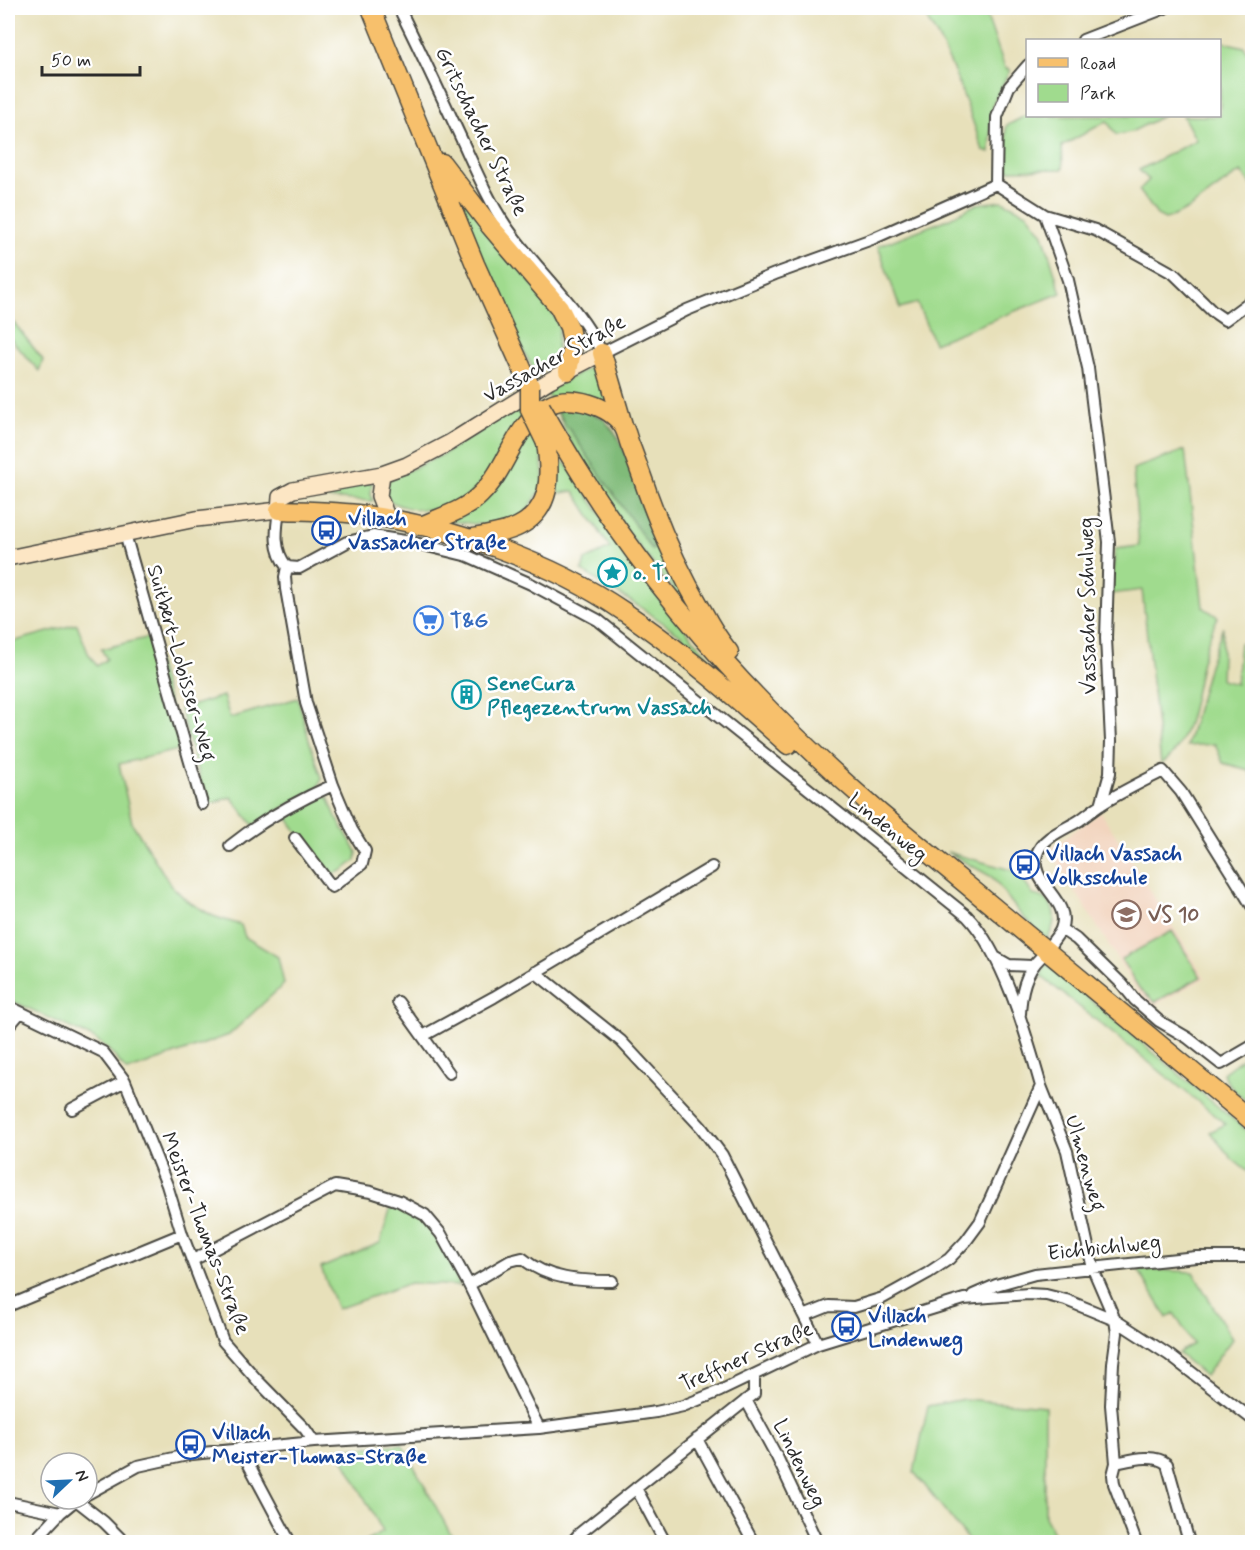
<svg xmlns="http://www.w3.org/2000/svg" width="1260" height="1550" viewBox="0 0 1260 1550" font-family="Mynerve,sans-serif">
	<rect width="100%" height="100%" fill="#fff"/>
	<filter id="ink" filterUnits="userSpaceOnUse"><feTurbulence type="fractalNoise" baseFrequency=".0167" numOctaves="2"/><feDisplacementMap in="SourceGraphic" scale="12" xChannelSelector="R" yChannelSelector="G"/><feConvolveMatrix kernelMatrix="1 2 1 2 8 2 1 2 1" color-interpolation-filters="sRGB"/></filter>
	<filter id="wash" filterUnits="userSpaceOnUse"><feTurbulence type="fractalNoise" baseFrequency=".008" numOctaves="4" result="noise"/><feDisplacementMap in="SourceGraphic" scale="24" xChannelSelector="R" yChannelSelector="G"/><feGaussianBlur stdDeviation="1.35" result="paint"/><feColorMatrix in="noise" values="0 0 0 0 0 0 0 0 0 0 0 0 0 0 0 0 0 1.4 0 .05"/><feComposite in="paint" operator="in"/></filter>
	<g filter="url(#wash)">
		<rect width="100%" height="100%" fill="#e7e0ba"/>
		<!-- built -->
		<path fill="#f2d4be" d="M1101 812 1205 978 1153 1006 1138 992 1049 849Z"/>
		<!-- green -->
		<path fill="#a0db8e" stroke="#66835c" stroke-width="1.5" d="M919 8H984L1005 68 1010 70 993 104 990 152 983 150C965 101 950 49 919 8Z
			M1220 41 1244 47 1252 61V186L1241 172C1216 186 1192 212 1165 219L1157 215 1139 190 1149 180 1139 170 1196 140 1183 116H1220Z
			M1027 115 1028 116H1163L1131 132 1116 135 1107 121 1062 146 1063 169 1007 170 1006 126Z
			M451 183 546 301 559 326 556 356 551 357 537 375C501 315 476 248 451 183Z
			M1002 201 1027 213 1043 234 1061 293 934 343 917 303 900 308 878 246 948 219 977 204Z
			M8 315 43 360 39 371 8 336Z
			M596 364 611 405 549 398 546 391Z
			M520 406 525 415C507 444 483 494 450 507 433 513 366 510 390 479L444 454Z
			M556 410 652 549 658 545 684 596 680 598 629 534 571 442Z
			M529 427 541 450 544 485 525 514 501 527 449 521Z
			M1185 450 1203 607 1218 617C1211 631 1206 646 1202 661 1194 693 1191 746 1161 764L1142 590 1111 594 1115 549 1139 546 1133 469Z
			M561 462 566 464 655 593 710 659 708 664 684 648 682 636 640 607 582 571 585 560 610 548 574 491 561 493 556 489 557 468Z
			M372 482 371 495 373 501 318 498 315 494 319 491Z
			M77 624 88 653 97 666 107 659 101 649 150 637 182 749 119 764 132 823 170 884 187 901 213 916 241 925 245 937 278 957 284 984 229 1035 127 1071 107 1048 93 1038 8 999V643Z
			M1223 627 1221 680 1236 684 1240 643 1252 644V777L1249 770 1223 763 1215 744 1187 746 1209 665Z
			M223 696 230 718 298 698 309 740 322 778 318 788 253 825 231 797 207 805 180 709Z
			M319 795 328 797 336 817 357 852 356 860C347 867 338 877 326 872L284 813Z
			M947 852 1018 872 1033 895C1058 899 1058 921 1047 939L1021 915 992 877Z
			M1172 931 1201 977 1155 1002 1139 988 1121 959Z
			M1046 963 1252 1135V1175L1232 1159 1210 1132 1226 1124 1041 976Z
			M1252 1051V1106C1241 1096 1228 1088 1223 1073Z
			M392 1203C436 1224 442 1244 460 1286L410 1283 337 1309 321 1268 380 1243Z
			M1138 1269 1193 1272 1232 1339 1205 1376 1178 1353 1193 1344 1174 1313 1167 1318Z
			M964 1399 1045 1406V1517L1059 1542H970L914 1472 928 1406Z
			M402 1444 455 1542H365L383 1532 338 1449Z"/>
		<!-- forest -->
		<path fill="#80bb79" stroke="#567352" stroke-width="1.5" d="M577 407 603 418 618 437 633 472 640 501 658 545 652 550 556 410Z"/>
	</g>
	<g filter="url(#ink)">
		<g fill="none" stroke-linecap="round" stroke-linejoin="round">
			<defs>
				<path id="street" d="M399 8C420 50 440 93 460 136 474 166 487 198 506 226 536 270 578 304 602 353L687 310 775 274 872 239 996 184 997 117 1009 87 1028 65
					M1083 40 1165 8
					M996 184 1045 215 1095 230 1174 274 1212 311 1225 320 1252 300
					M1045 215 1068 280 1088 368 1109 542 1106 638 1111 741 1110 773 1101 805
					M279 510C276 531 273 550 287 567
					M125 534 202 804
					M287 567 299 568 347 542 373 536 411 542 468 556 531 584 598 620 967 916C1004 955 1026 1034 1041 1086L980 1222 966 1241 949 1259 928 1273 883 1298 854 1307 829 1306 804 1316 818 1344
					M287 567 285 577 286 589 306 703 333 785 352 830 365 851 362 864 332 887 295 838
					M230 846C261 821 297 801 333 785
					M1061 929 1076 939 1122 984 1135 1000 1159 1021 1188 1038 1221 1064 1252 1046
					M1051 944C1054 939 1059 934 1061 929 1073 900 1027 883 1037 854 1042 837 1066 829 1080 820 1087 815 1094 809 1102 804 1121 792 1142 782 1163 771L1181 792 1252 906
					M995 957 1009 965 1032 966
					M535 972 621 1041 701 1127 722 1155 804 1316
					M398 1002 449 1073
					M8 1006 103 1052 125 1081 167 1185 182 1234 223 1341 258 1381 305 1429 314 1442
					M1020 1014C1021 993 1025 972 1041 957
					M8 1027 20 1013
					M423 1036 494 997 712 867
					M1041 1086 1067 1151 1093 1269 1115 1320 1117 1333 1113 1363 1111 1405 1116 1463 1113 1475 1114 1484 1136 1542
					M72 1109 125 1081
					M193 1260 335 1186 371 1192 399 1201 425 1215 441 1234 469 1285 539 1428
					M469 1285 510 1261 522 1258C548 1280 580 1281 612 1281
					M973 1295 996 1285 1035 1274 1196 1257H1252
					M8 1306 182 1234
					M746 1400 777 1457 817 1542
					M697 1439 753 1542
					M240 1448 290 1542
					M1116 1463C1131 1460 1154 1453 1167 1464L1189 1542
					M636 1488 665 1542
					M87 1494 138 1466 192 1454 314 1442 539 1428 656 1412 683 1406 720 1391 818 1344 964 1299 1028 1294 1046 1295 1066 1300 1115 1320 1169 1355 1252 1419
					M76 1500 104 1522 124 1542
					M8 1502 60 1513
					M33 1542 60 1513 77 1499
					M572 1542 580 1533 754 1394V1375"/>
				<path id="secondary" d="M382 474 379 496 388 519
					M8 558 196 519 279 510 280 497 293 490 382 474 407 465 449 443 550 380 602 353"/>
				<path id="primary" d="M371 8 475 264 530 386
					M442 163 490 226 559 307 569 327 573 346 568 371
					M602 353 623 425
					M559 438C643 581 754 705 880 813L1252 1121
					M279 510C307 511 336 511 365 515 449 526 552 562 623 611 682 651 736 697 788 745
					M421 526C441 517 466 510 481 494 509 467 513 425 549 405 570 393 610 406 623 426 627 432 628 441 631 447 637 463 643 479 648 494 663 535 680 573 702 610 710 625 718 639 729 652
					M469 539C485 535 504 534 519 526 552 509 551 475 546 443"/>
			</defs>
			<!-- street casing -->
			<use href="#street" stroke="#474640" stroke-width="14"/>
			<!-- secondary casing -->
			<use href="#secondary" stroke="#474640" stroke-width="18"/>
			<!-- primary casing -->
			<use href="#primary" stroke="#474640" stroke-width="21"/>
			<!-- street -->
			<use href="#street" stroke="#fff" stroke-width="10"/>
			<!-- secondary -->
			<use href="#secondary" stroke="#fce6c4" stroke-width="15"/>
			<!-- primary -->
			<use href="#primary" stroke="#f7c06c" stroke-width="18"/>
			<defs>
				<path id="primary-bridge" d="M530 386V410L546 443
					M541 407 559 438"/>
			</defs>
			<!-- primary-bridge casing -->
			<use href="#primary-bridge" stroke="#474640" stroke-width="21" stroke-linecap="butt"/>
			<!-- primary-bridge -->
			<use href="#primary-bridge" stroke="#f7c06c" stroke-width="18"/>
		</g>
	</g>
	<!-- icons -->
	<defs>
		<symbol id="bus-ring" viewBox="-11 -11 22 22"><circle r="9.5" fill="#fff" stroke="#1a4fb4" stroke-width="1.5"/><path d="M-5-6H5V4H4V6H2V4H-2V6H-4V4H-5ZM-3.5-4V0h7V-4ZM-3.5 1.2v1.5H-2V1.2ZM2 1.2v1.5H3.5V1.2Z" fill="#1a4fb4"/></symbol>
		<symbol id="sight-ring" viewBox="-11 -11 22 22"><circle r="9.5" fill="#fff" stroke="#0f9aa8" stroke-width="1.5"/><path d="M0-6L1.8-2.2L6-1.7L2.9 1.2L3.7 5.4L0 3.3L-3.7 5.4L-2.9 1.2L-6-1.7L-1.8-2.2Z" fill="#0f9aa8"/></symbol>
		<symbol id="supermarket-ring" viewBox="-11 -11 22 22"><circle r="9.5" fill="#fff" stroke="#3f7fe0" stroke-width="1.5"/><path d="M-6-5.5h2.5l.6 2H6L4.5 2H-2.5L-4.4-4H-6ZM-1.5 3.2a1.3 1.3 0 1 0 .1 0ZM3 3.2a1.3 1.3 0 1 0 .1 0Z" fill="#3f7fe0"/></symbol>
		<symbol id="building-ring" viewBox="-11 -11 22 22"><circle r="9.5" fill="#fff" stroke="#0f9aa8" stroke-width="1.5"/><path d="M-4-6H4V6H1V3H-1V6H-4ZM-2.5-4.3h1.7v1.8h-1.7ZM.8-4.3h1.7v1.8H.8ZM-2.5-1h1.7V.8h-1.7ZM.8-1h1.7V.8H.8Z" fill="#0f9aa8"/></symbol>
		<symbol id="school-ring" viewBox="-11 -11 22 22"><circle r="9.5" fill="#fff" stroke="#8d6e63" stroke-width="1.5"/><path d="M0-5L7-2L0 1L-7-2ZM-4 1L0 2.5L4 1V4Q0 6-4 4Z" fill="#8d6e63"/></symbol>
	</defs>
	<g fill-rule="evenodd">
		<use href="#bus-ring" x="310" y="514" width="33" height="33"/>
		<use href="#sight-ring" x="596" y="556" width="33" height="33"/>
		<use href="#supermarket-ring" x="412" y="604" width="33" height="33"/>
		<use href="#building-ring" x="450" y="678" width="33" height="33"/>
		<use href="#bus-ring" x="1008" y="848" width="33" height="33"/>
		<use href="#school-ring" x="1110" y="898" width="33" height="33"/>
		<use href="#bus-ring" x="830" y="1310" width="33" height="33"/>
		<use href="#bus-ring" x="174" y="1428" width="33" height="33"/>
	</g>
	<g text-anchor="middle" stroke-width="5" stroke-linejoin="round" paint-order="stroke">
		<!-- street labels -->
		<g font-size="21" fill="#2b2b2b" stroke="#fff">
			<text transform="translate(482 131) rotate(64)" y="7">Gritschacher Straße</text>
			<text transform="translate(554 358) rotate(-29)" y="7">Vassacher Straße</text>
			<text transform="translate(1087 606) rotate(-91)" y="7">Vassacher Schulweg</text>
			<text transform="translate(182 663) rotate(74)" y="7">Suitbert-Lobisser-Weg</text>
			<text transform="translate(888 827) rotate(39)" y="7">Lindenweg</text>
			<text transform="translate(1086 1163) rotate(74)" y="7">Ulmenweg</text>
			<text transform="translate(206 1233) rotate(69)" y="7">Meister-Thomas-Straße</text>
			<text transform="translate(1104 1247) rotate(-6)" y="7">Eichbichlweg</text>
			<text transform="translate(746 1356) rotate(-24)" y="7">Treffner Straße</text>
			<text transform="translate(800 1463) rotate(64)" y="7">Lindenweg</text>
		</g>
		<!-- transit labels -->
		<g font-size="21" font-weight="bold" fill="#164399" stroke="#fff" text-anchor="start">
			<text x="348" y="525">Villach<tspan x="348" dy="24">Vassacher Straße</tspan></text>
			<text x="1046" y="860">Villach Vassach<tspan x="1046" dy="24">Volksschule</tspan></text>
			<text x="868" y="1322">Villach<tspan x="868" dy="24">Lindenweg</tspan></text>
			<text x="212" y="1439">Villach<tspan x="212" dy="24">Meister-Thomas-Straße</tspan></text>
		</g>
		<!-- culture labels -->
		<g font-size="21" font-weight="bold" fill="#0d838f" stroke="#fff" text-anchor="start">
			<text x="633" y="579">o. T.</text>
			<text x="487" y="690">SeneCura<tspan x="487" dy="24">Pflegezentrum Vassach</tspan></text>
		</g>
		<!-- shop labels -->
		<g font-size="21" font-weight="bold" fill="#366cbe" stroke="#fff" text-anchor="start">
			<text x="450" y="627">T&amp;G</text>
		</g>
		<!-- education labels -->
		<g font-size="21" font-weight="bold" fill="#785e54" stroke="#fff" text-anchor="start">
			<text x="1148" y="921">VS 10</text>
		</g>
	</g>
	<!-- margin -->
	<rect width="1260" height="1550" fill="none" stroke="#fff" stroke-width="30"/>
	<!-- legend -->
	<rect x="1026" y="39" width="195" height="78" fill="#ffffff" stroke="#aaaaaa" stroke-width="1.5"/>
	<rect x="1038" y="58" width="30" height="9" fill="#f7c06c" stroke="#aaaaaa" stroke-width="1.5"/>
	<text x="1080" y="69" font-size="18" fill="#2b2b2b">Road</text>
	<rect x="1038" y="84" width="30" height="18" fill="#a0db8e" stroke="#aaaaaa" stroke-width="1.5"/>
	<text x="1080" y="99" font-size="18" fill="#2b2b2b">Park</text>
	<!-- north arrow -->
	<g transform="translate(69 1481) rotate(67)"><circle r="28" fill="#ffffff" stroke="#aaaaaa" stroke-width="1.5"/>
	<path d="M0-4.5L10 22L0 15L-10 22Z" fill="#1f6fb2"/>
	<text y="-9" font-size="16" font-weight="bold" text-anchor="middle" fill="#2b2b2b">N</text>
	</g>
	<!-- scale -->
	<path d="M42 66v9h98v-9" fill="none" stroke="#2b2b2b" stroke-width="3"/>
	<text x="51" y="66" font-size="18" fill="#2b2b2b" stroke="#ffffff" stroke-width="4.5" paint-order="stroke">50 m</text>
</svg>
